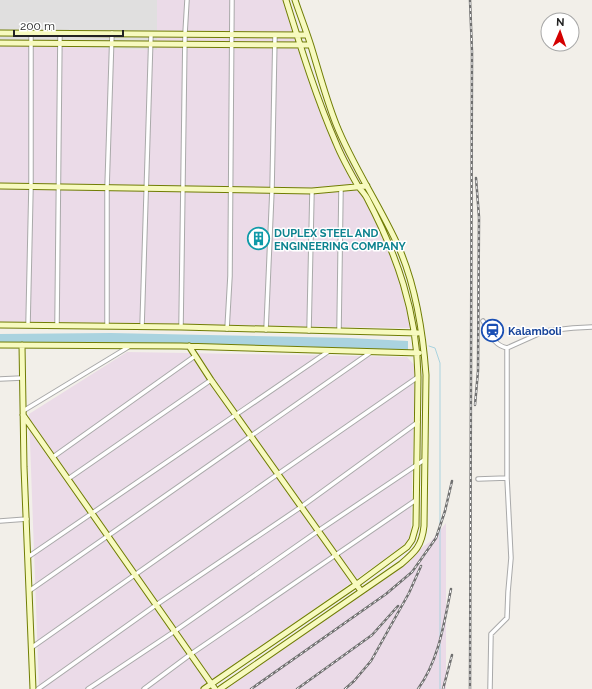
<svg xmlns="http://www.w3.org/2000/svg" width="592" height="689" viewBox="0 0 592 689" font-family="Raleway,sans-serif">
	<rect width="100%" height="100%" fill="#f2efe9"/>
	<!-- residential -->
	<path fill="#e0dfdf" d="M0 0H157V50L0 45Z"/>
	<!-- industrial -->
	<path fill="#ebdbe8" d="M157 0H283L298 49 381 224 403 286 412 328 0 322V45L157 50Z
		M127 352 407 357 415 366 411 529 409 538 406 544 201 689H39L29 414Z
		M446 523V689H222L414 553 431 541Z"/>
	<!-- water -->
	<path fill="#aad3df" d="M111 333 349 338 408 341V351C272 344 136 342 0 343V334Z"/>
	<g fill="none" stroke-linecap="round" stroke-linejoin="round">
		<!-- stream -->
		<path stroke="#aad3df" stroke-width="1" d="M429 346 435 348 440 363V689"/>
		<defs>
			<path id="street" d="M483 321C491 332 491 344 507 348L545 331 573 328 592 327
				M28 325 31 187V33
				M57 325 60 33
				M107 326V188L112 33
				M142 327 151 34
				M181 327 185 34 187 0
				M227 329 230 276 232 0
				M266 330 272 190 275 35
				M309 331 312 191
				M339 331 341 189
				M0 379 22 378
				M23 411 130 346
				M53 457 195 356
				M68 479 211 380
				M478 479 507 478V348
				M0 521 27 519
				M28 557 329 351
				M29 591 371 352
				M31 648 278 474 418 377
				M38 689 156 605 301 507 418 422
				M88 689 175 631 318 531 424 460
				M144 689 191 654 416 500
				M490 689 491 634 507 618 508 592 511 558 507 478"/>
			<path id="secondary" d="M0 33 307 35
				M0 43 310 45
				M0 186 312 191 367 186
				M0 325 181 327 418 333
				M0 345 181 346 419 353
				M22 345 24 467 33 689
				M189 346 211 380 361 591
				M23 415 215 689
				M204 689 357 584 407 547 412 540 416 526 418 377C417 312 397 255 367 198 365 194 361 190 358 186 350 172 342 158 336 143 316 97 301 48 286 0
				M220 689 401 564C415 552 422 546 424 526L426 375C423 333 416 287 399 248 380 205 353 167 336 124 326 99 319 72 311 46 306 30 300 15 295 0"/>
		</defs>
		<!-- street casing -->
		<use href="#street" stroke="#a9a9a9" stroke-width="5.5"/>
		<!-- secondary casing -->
		<use href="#secondary" stroke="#707d05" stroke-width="7"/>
		<!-- street -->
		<use href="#street" stroke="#fff" stroke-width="3.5"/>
		<!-- secondary -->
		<use href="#secondary" stroke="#f7fabf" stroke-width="5"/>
		<defs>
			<path id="rail" d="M475 405 478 371 479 217 476 178
				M251 689 386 594 412 572 436 538 445 511 452 481
				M297 689 372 635 398 606
				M345 689 354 681 371 661 409 593 421 566
				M418 689C439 660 444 623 451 589
				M443 689 452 655
				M470 689 472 52 470 0"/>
		</defs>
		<!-- rail casing -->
		<use href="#rail" stroke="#707070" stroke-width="2.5"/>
		<!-- rail -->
		<use href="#rail" stroke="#fff" stroke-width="1" stroke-dasharray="3" stroke-linecap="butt"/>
	</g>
	<!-- icons -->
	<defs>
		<symbol id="building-ring" viewBox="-11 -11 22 22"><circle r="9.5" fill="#fff" stroke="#0f9aa8" stroke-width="1.5"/><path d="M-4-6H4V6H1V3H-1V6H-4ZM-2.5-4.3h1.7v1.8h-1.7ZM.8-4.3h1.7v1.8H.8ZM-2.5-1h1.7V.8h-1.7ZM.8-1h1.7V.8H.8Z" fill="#0f9aa8"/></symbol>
		<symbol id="station-ring" viewBox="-11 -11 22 22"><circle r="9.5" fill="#fff" stroke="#1a4fb4" stroke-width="1.5"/><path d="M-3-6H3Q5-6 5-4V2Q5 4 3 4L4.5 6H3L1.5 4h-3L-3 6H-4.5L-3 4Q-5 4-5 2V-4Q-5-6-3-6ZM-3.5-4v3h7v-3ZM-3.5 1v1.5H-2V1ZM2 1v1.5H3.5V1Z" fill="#1a4fb4"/></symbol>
	</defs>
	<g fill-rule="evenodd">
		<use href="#building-ring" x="246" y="226" width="25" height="25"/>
		<use href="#station-ring" x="480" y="318" width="25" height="25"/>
	</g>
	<g text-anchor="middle" stroke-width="3" stroke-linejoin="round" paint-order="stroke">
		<!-- culture labels -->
		<g font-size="11" font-weight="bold" fill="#0d838f" stroke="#fff" text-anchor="start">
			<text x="274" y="237">DUPLEX STEEL AND<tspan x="274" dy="13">ENGINEERING COMPANY</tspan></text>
		</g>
		<!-- transit labels -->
		<g font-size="11" font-weight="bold" fill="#164399" stroke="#fff" text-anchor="start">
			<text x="508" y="335">Kalamboli</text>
		</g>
	</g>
	<!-- north arrow -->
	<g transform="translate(560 32) rotate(2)"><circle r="19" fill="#ffffff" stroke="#a7a7a7"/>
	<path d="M0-3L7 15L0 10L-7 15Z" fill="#d40000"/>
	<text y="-6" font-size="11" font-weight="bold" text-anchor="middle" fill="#222222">N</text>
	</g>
	<!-- scale -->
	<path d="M14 30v6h109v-6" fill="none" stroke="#222222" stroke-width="2"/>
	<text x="20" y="30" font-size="12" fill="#222222" stroke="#ffffff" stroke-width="3" paint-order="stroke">200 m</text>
</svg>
